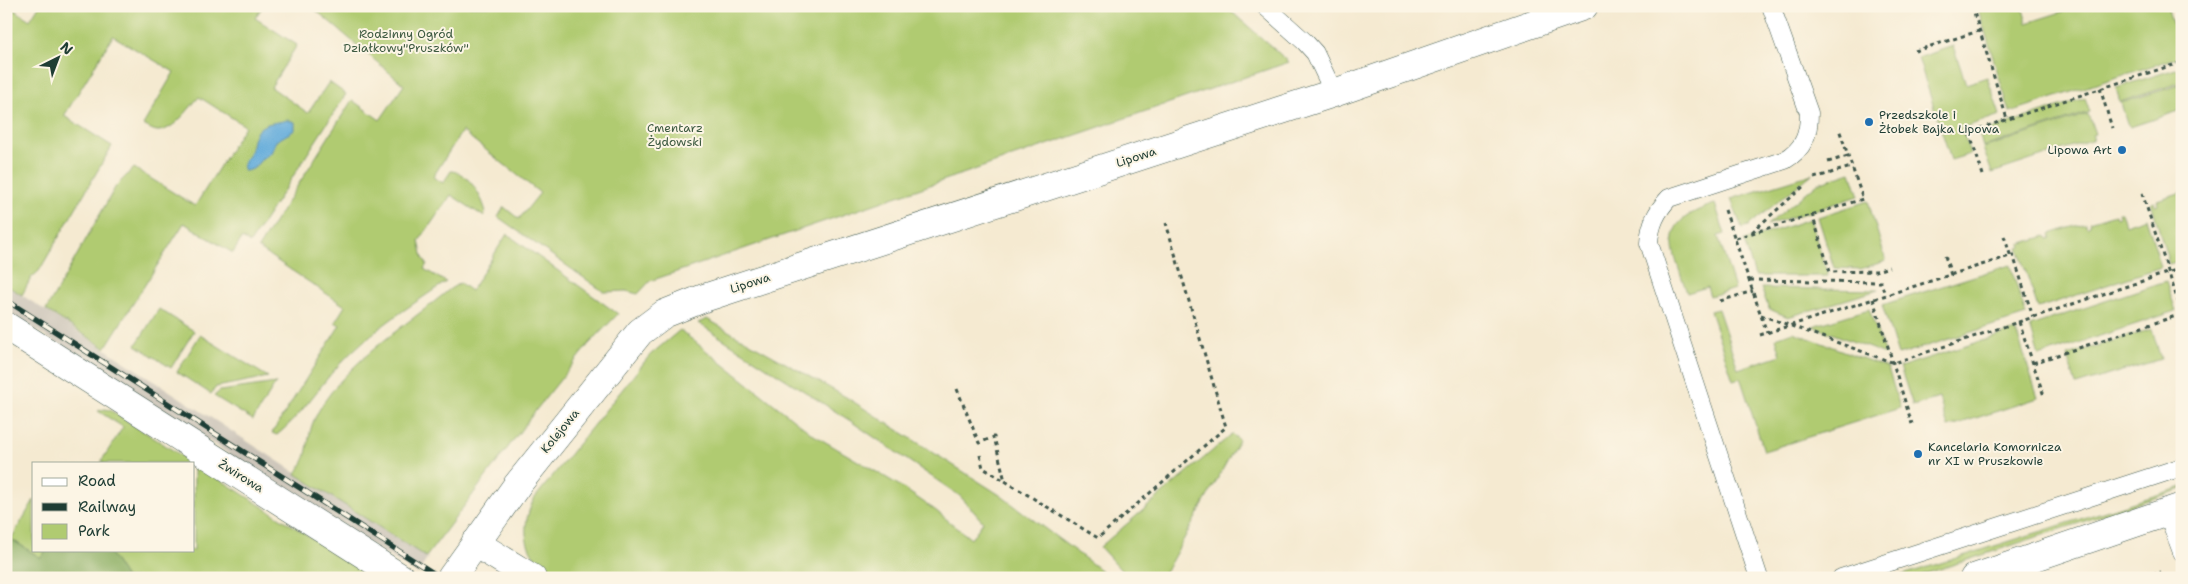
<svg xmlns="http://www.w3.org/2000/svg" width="2188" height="584" viewBox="0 0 2188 584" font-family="'Shantell Sans',sans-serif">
	<rect width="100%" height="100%" fill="#fcf5e5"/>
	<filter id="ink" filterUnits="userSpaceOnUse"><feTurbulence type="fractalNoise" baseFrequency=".02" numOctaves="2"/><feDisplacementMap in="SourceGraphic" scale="10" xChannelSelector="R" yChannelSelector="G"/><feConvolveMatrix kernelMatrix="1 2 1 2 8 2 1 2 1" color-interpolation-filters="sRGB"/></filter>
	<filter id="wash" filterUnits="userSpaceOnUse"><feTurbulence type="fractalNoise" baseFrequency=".0096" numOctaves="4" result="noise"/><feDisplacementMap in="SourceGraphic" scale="20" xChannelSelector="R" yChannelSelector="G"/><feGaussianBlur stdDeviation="1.12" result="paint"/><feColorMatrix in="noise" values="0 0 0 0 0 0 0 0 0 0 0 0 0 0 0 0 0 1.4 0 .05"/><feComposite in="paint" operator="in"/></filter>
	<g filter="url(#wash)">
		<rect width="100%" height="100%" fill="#f5ead1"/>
		<!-- industrial -->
		<path fill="#cac3b8" d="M6 285 426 557 428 558 417 574 6 311Z"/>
		<!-- green -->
		<path fill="#b0cb71" stroke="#688452" d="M39 6H263L255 18 297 45 271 87 308 113 329 82 346 94 250 243 242 238 233 253 184 223 105 348 46 310 116 186 134 168 195 206 245 126 199 97C189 108 174 131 158 131 153 131 148 127 143 125L174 72 113 36 64 116 112 146 39 271 31 278 22 295 6 285V16L11 8 30 20Z
			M311 6H1225L1289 62 650 281 638 294 626 291 604 292 498 217 504 207 519 219 540 193 462 131 433 177 443 183 451 171C469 172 482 197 486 212L483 216 451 195 419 241 423 258 427 264 424 269 446 282C407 308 369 332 338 366 317 389 301 416 277 435L272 433 340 325 335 322 345 306 258 248 352 100 380 120 404 85Z
			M1977 6H2022L2027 23 2080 6H2167L2182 56 2010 112Z
			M1953 46 1966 84 1987 77 2000 115 1962 128 1970 154 1951 160 1918 58Z
			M2182 67V82L2120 102 2116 88Z
			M2182 84V110L2130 127 2127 123 2121 103Z
			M2085 98 2090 112 1983 147 1979 133Z
			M2088 114 2095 134 2092 135 2094 139 1992 173 1983 148Z
			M1851 172 1859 196 1767 225 1818 183Z
			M1812 174 1748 226 1742 228 1731 199Z
			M2182 192V260L2169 264 2151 202 2154 201 2155 205 2158 204 2157 200Z
			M1868 201 1886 261 1860 269 1834 268 1818 217Z
			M1715 204 1725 234 1718 236 1735 289 1710 296 1707 287 1687 293C1672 246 1655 223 1715 204Z
			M2118 212H2121L2125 225 2146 218 2161 267 2038 308 2018 248 2021 247 2020 244 2046 236 2048 239 2051 238 2050 234 2085 223 2087 227 2090 225 2089 222 2115 214 2116 217 2119 216Z
			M1810 219 1828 276H1755L1744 241Z
			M507 234 618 314 588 345 536 410 426 557 296 474C299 468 305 460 306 454 309 442 309 431 314 420 338 367 406 326 450 289L460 283 471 291Z
			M2010 265 2026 315 1898 355 1882 305Z
			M2166 281 2176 311 2039 356 2030 326Z
			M1761 288 1878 290 1788 317 1769 309Z
			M159 309 194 331 171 368 136 345Z
			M1718 309 1738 369 1781 355 1776 338 1793 332 1888 368 1900 408 1764 451 1742 383 1740 378 1733 380 1710 311Z
			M1869 309 1885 354 1813 326Z
			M707 319 846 397 1000 495 1111 578H558C527 558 517 534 534 499L650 355 680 330 812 434 897 484 935 510 971 539 983 522 960 496 852 422 698 323Z
			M2152 329 2161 359 2076 385 2067 355Z
			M2016 330 2038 398 1948 427 1939 398 1913 406 1900 367Z
			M200 335 268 377 216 387 211 394 177 372Z
			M276 383 253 420 214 396 220 391Z
			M105 409 110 410 193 463H102V460L123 427 98 411Z
			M1232 434 1239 440 1162 578H1128L1100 547Z
			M194 463 351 563 374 578H126L108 550H194Z
			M2182 487V489L1913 578H1893Z
			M34 500V550H46L41 558 11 539Z"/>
		<!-- forest -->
		<path fill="#8caf63" stroke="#56764c" d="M6 536 41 558 46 550H108L126 578H6Z"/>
		<!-- water -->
		<path fill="#63acdb" stroke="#417488" d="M287 120 295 122V130L276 141 271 153 262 159 253 169 246 171 243 170C241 162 247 159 250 152 252 148 252 142 254 137 260 121 274 124 287 120Z"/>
	</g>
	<g filter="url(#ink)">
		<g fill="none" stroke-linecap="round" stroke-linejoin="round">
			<defs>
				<path id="lane" d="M1265 6 1305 42 1315 53 1334 93
					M2167 512 2182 552
					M1759 578 1649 243C1650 225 1656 212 1669 198L1785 160C1804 149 1809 134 1809 113L1771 6
					M1841 578 2182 467"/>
				<path id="street" d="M6 326 401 578
					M475 543 532 578
					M451 578 518 484 640 332 664 314 704 298 1334 93 1584 6
					M1974 578 2182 507"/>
			</defs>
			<!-- lane casing -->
			<use href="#lane" stroke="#3f574c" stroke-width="19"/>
			<!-- street casing -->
			<use href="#street" stroke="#3f574c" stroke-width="29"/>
			<!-- path -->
			<path stroke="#3f574c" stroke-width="3" stroke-dasharray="4 4" stroke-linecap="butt" d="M1972 6 2007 119
				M2174 6 2182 32
				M1915 51 1979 31
				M2100 88 2112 128
				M1828 162 1848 156
				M1983 175 1969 132 2182 62
				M1814 178 1851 167
				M2142 193 2182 313
				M1725 210 1767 333
				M1812 214 1830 272 1876 271 1889 267
				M1752 232 1805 185
				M2004 236 2011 257
				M1736 238 1863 199 1839 129
				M1945 256 1951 275
				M1750 280 1881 282 1885 295
				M1873 299 1912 424
				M1720 301 1753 291
				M1761 315 1894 363 2182 268
				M2019 322 2044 396
				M1760 335 2013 255 2033 317
				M2033 363 2182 314
				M957 389 979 443 994 437 1005 481 1098 538 1226 427 1166 223
				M980 455 983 468 1005 481
				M2145 578 2161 572"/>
			<!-- lane -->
			<use href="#lane" stroke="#fff" stroke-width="18"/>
			<!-- street -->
			<use href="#street" stroke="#fff" stroke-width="28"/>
			<defs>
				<path id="rail" d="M6 300 441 578"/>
			</defs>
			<!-- rail casing -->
			<use href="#rail" stroke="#1f3d34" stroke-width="5.5"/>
			<!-- rail -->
			<use href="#rail" stroke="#fcf5e5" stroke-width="4" stroke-dasharray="11" stroke-linecap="butt"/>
		</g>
	</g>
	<!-- markers -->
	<g fill="#1f6fb2" stroke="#fcf5e5" stroke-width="2">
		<circle cx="1869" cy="122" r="5"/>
		<circle cx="2122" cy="150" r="5"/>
		<circle cx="1918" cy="454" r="5"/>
	</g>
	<g text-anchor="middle" stroke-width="4" stroke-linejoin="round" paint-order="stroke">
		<!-- park labels -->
		<g font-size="12" fill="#3c5940" stroke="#fcf5e5">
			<text x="406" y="38">Rodzinny Ogród<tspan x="406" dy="14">Działkowy"Pruszków"</tspan></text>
			<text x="675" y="132">Cmentarz<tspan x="675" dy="14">Żydowski</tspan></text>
		</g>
		<!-- poi labels -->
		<g font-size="12" fill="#1f3d34" stroke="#fcf5e5" text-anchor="start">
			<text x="1879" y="119">Przedszkole i<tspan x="1879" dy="14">Żłobek Bajka Lipowa</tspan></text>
			<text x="2112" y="154" text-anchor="end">Lipowa Art</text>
			<text x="1928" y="451">Kancelaria Komornicza<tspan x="1928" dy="14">nr XI w Pruszkowie</tspan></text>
		</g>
		<!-- street labels -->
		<g font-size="12" fill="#1f3d34" stroke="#fcf5e5">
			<text transform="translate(1136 157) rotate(-18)" y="4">Lipowa</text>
			<text transform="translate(750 283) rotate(-18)" y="4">Lipowa</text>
			<text transform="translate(560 431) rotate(-51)" y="4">Kolejowa</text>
			<text transform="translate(241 476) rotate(32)" y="4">Żwirowa</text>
		</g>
	</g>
	<!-- margin -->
	<rect width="2188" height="584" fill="none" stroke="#fcf5e5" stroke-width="25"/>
	<!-- legend -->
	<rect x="32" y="462" width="162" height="90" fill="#fcf5e5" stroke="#a4ab9e"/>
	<rect x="42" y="478" width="25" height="8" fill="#ffffff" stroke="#a4ab9e"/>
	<text x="78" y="486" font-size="15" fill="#1f3d34">Road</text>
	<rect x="42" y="503" width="25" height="8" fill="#1f3d34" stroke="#a4ab9e"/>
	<text x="78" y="512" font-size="15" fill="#1f3d34">Railway</text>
	<rect x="42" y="524" width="25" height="15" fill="#b0cb71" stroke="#a4ab9e"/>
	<text x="78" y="536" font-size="15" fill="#1f3d34">Park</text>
	<!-- north arrow -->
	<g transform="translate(58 58) rotate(42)" stroke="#fcf5e5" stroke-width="4" paint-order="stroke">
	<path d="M0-4L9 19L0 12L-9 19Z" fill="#1f3d34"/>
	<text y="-8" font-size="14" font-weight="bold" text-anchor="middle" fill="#1f3d34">N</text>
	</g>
</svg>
